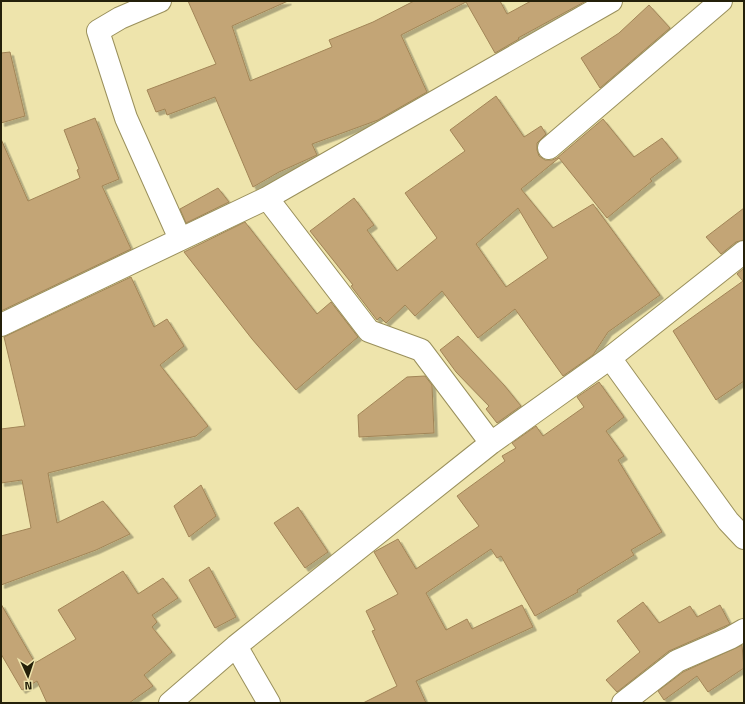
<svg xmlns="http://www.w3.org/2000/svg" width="745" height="704" viewBox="0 0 745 704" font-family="'Titillium Web',sans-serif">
	<defs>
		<filter id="shadow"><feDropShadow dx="3.5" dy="3.5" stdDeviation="0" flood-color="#0004"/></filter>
	</defs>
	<rect width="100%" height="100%" fill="#eee4ac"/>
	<!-- building -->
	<path fill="#c3a576" stroke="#a28557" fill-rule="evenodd" filter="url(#shadow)" d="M188 1H288L232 26 250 81 332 47 329 40 373 22 414 1H500L507 14 531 1H586L518 38 519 39 495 53 466 2 401 35 427 92 378 120 312 144 317 155 279 172 253 187 215 97 167 115 165 109 156 112 147 90 216 64Z
		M649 5 670 28 600 88 581 58 619 33Z
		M10 52 25 116 1 123V53Z
		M496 96 524 137 541 126 546 134 537 143V150L539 156 545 160H552L557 158 603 119 634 157 662 138 678 158 650 179 652 181 607 218 559 158 521 189 553 228 593 204 660 295 608 332 593 355 563 376 515 309 478 338 442 291 415 316 405 305 386 323 380 317 377 320 351 286 353 285 310 231 354 198 374 225 367 230 397 271 437 238 405 193 465 151 450 130ZM518 208 548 258 506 287 476 244Z
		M95 118 119 179 102 186 131 249 1 311V139L28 201 80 178 77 170 79 169 64 130Z
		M218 188 229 202 186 223 180 209Z
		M744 208V240L736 242 721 254 706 237Z
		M245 222 317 314 331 302 358 337 296 390 252 339 184 252Z
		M744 268V381L716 400 673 331 743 281 737 274Z
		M131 277 154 327 167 319 184 346 160 365 208 426 196 436 48 473 57 523 103 501 130 534 96 550 1 585V536L31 528 22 480 1 483V429L25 426 4 337Z
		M458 336 504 385 521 406 497 423 486 409 489 406 456 372 440 350Z
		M425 376 432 385 434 433 359 437 358 415 407 377Z
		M599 382 624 417 606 431 624 456 618 460 662 532 631 550 634 555 577 590 578 592 535 616 501 556 497 558 491 549 426 593 446 630 467 619 472 629 522 605 533 627 416 681 426 703H363L397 686 372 631 375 630 366 611 398 594 374 552 398 539 416 569 479 526 457 496 505 461 502 456 516 448 512 443 536 426 543 436 584 407 577 397Z
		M201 485 216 516 189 537 174 506Z
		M298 507 328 552 305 568 274 523Z
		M209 567 236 617 215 628 189 580Z
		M123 571 138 594 163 578 178 598 152 615 157 622 152 627 172 652 144 675 153 686 129 703H47L37 681 22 690 1 654V604L35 663 76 639 58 610Z
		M643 602 659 623 690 606 697 617 720 605 730 624 669 651 617 692 606 680 640 652 617 621Z
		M742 645 744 668 708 692 697 676 664 700 658 691 683 672Z"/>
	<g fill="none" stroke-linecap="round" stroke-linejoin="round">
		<defs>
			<path id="minor" d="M160 1 120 18 98 31 126 118 180 239
				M549 148 721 1
				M267 198 369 331 421 350 491 443
				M1 325 267 198 611 1
				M610 358 728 521 744 538
				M236 646 269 703
				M170 703 236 646 491 443 610 358 744 252
				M623 703 677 661 730 638 744 630"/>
		</defs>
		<!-- minor casing -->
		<use href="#minor" stroke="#9a905c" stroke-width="24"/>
		<!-- minor -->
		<use href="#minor" stroke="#fff" stroke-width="22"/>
	</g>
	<!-- border -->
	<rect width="745" height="704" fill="none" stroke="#24200a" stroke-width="4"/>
	<!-- north arrow -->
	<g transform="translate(28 676) rotate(177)" stroke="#eee4ac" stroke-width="3" paint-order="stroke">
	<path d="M0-3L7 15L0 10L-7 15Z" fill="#24200a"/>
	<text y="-6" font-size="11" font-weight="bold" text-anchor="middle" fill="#24200a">N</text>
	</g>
</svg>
